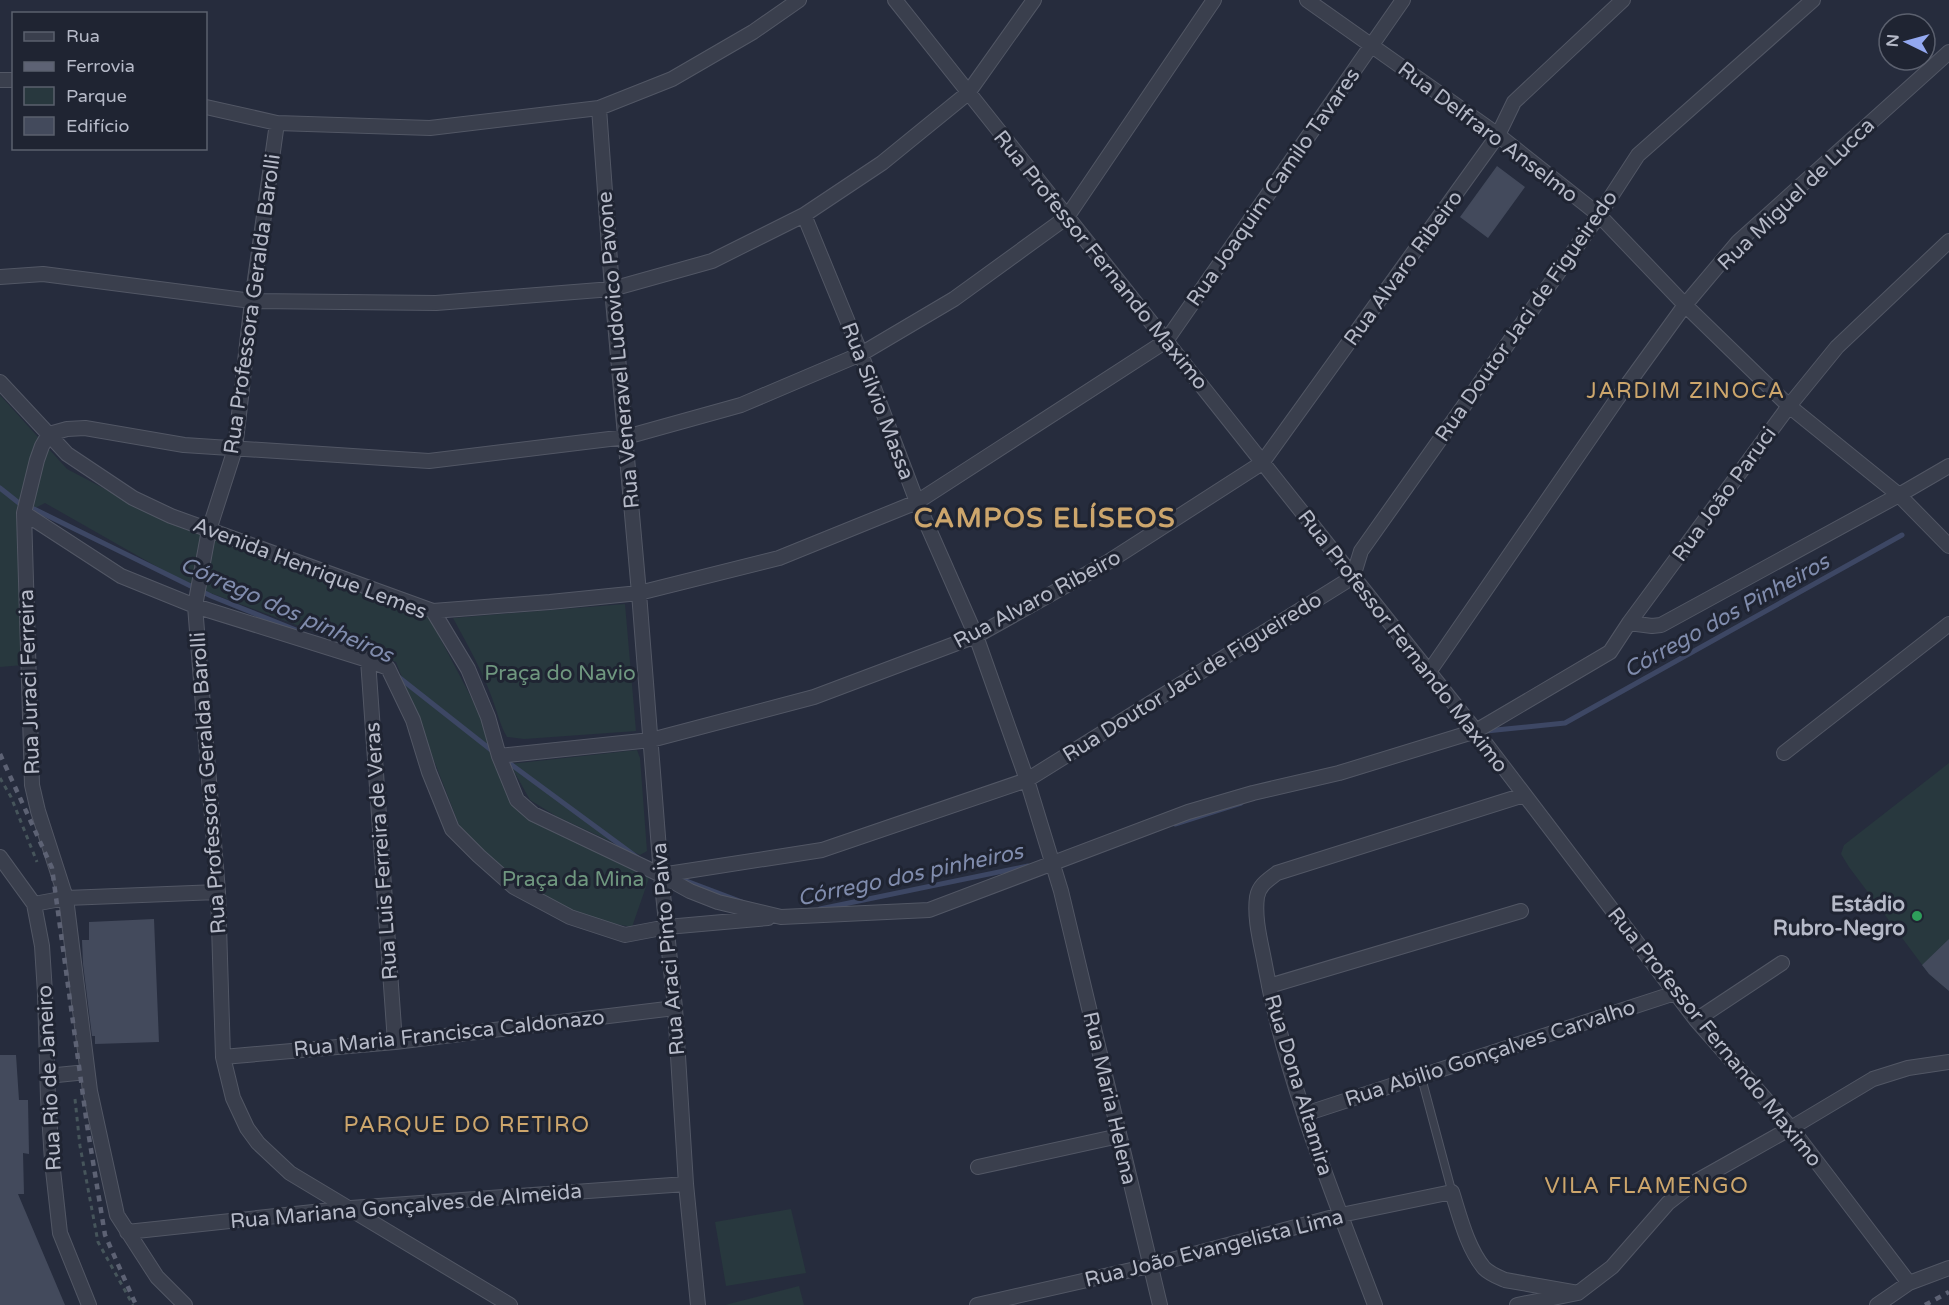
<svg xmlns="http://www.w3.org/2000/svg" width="1949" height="1305" viewBox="0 0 1949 1305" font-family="'Varela Round',sans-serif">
	<rect width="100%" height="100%" fill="#262c3d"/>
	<!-- green -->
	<path fill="#28383e" d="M0 395 67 469 170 523 429 617 482 718 506 792 524 816 649 878 632 927 566 915 514 887 459 825 396 662 189 585 45 503 29 511 35 664 0 667Z
		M625 604 636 731 524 739 507 737C500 725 497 711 492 698 482 670 467 644 453 618Z
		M637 750 640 758 647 851 640 855 556 816 530 800 510 764Z
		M1949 763V991L1929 974 1849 867 1841 854 1844 845Z
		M791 1209 806 1273 726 1286 715 1222Z
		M799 1286 804 1305H725Z"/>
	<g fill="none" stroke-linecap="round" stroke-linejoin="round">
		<!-- stream -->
		<path stroke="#3d4764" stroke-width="5" d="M0 488 29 511 34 509 211 596 301 632
			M396 675 495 753
			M1486 731 1565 723 1902 535
			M505 760 638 858
			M1175 824 1241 803
			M681 879 742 902
			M820 909 1028 866"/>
	</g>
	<!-- building -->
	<path fill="#434a5c" d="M1497 166 1525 187 1488 238 1460 217Z
		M154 919 159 1042 95 1044V1036H92L83 964 82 940H89V922Z
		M1949 939V991L1929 974 1922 965Z
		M0 1055H16L19 1100H28L29 1154 23 1153 24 1194H18L65 1305H0Z"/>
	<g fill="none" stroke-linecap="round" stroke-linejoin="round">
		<defs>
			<path id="service" d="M1421 1076 1452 1192"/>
			<path id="minor" d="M895 0 1476 731 1696 1020 1791 1128 1909 1283
				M1307 0 1498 135 1599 215 1685 305 1789 406 1899 495 1949 546
				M0 80H14
				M206 107 277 123 430 128 599 108 672 79 753 32 799 0
				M599 108 612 289 639 593 661 875 675 1008 686 1184 698 1305
				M277 123 252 301 235 449 209 530 195 606 218 892 223 1057 233 1098 247 1128 258 1143 290 1173 510 1305
				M804 215 861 354 917 502 976 636 1027 780 1061 891 1160 1305
				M0 277 43 274 252 301 436 303 612 289 712 261 804 215 882 163 968 93 1034 0
				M0 382 67 454 133 498 171 516 433 611 468 669 488 717 499 756 517 800 533 814 661 875 690 891 718 902 781 917 929 910 1188 812 1253 793 1339 773 1476 731 1610 652 1629 623 1652 626 1661 625 1899 495 1949 466
				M24 513 121 576 195 606 368 660 388 668 413 720 429 772 452 829 479 856 514 887 570 917 625 935 667 927 768 918
				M433 611 550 602 639 593 779 558 917 502 1166 341 1403 0
				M1629 623 1789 406 1837 347 1949 241
				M368 660 395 1042
				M1429 672 1617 399 1685 305 1738 242 1949 52
				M1784 753 1949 624
				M499 756 651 740 814 697 976 636 1108 562 1262 463 1498 135 1514 102 1623 0
				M0 857 34 904 42 946 45 993 48 1098 52 1161 60 1233 89 1305
				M661 875 822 850 1027 780 1353 577 1361 551 1599 215 1638 155 1813 0
				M34 904 66 898 218 892
				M1269 986 1521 911
				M1696 1020 1782 963
				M223 1057 395 1042 675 1008
				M47 1076 87 1072
				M1305 1114 1675 993
				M978 1167 1119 1136
				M127 1232 351 1208 686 1184
				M185 1305 157 1277 117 1215 90 1091 66 898 38 811 32 785 24 513 37 460 42 446 49 434 67 429 85 428 184 445 429 461 626 437 741 405 861 354 954 299 1067 217 1214 0
				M977 1305 1149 1266 1341 1215 1452 1192C1460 1217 1467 1247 1484 1268 1490 1274 1498 1277 1505 1280L1578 1293
				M1375 1305C1333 1194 1286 1082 1265 965 1261 943 1254 919 1257 897 1259 885 1268 880 1277 873L1524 795
				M1517 1305 1578 1293 1612 1267 1668 1203 1695 1182 1791 1128 1873 1079 1908 1068 1949 1062
				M1877 1305 1909 1283 1949 1268"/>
		</defs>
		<!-- service casing -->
		<use href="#service" stroke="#525765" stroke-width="9"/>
		<!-- minor casing -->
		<use href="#minor" stroke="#525765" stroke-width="16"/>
		<!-- path -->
		<path stroke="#46555b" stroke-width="3" stroke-dasharray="4.5 4.5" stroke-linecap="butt" d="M0 778 11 797 37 862
			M75 1099 80 1146 98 1242 133 1305"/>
		<!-- service -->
		<use href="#service" stroke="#3a3f4d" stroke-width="7"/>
		<!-- minor -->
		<use href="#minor" stroke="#3a3f4d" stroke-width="14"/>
		<!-- rail -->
		<path stroke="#5d6274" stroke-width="4.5" stroke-dasharray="6 6" stroke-linecap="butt" d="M0 754 52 868 87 1125 105 1235 136 1305
			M1925 1305 1949 1292"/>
	</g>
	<!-- markers -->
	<circle fill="#2e9e5b" stroke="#1f2432" stroke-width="2" cx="1917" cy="916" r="6"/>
	<g text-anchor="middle" stroke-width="6" stroke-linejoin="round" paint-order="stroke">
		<!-- street labels -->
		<g font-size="21" fill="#b6bac8" stroke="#1f2432">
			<text transform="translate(1488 132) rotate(37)" y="7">Rua Delfraro Anselmo</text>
			<text transform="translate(1273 187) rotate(-55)" y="7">Rua Joaquim Camilo Tavares</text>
			<text transform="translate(1796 194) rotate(-44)" y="7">Rua Miguel de Lucca</text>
			<text transform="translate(1101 260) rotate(51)" y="7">Rua Professor Fernando Maximo</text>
			<text transform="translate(1403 268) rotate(-54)" y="7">Rua Alvaro Ribeiro</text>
			<text transform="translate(252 304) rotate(-82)" y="7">Rua Professora Geralda Barolli</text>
			<text transform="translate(1526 316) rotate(-55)" y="7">Rua Doutor Jaci de Figueiredo</text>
			<text transform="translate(618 350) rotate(-95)" y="7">Rua Veneravel Ludovico Pavone</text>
			<text transform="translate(878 401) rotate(69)" y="7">Rua Silvio Massa</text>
			<text transform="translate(1724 494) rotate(-54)" y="7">Rua João Paruci</text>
			<text transform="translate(310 568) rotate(21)" y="7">Avenida Henrique Lemes</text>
			<text transform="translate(1037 599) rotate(-28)" y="7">Rua Alvaro Ribeiro</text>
			<text transform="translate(1403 641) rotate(52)" y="7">Rua Professor Fernando Maximo</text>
			<text transform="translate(1192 677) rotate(-32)" y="7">Rua Doutor Jaci de Figueiredo</text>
			<text transform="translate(29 682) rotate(-92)" y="7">Rua Juraci Ferreira</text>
			<text transform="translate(208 783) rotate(-94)" y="7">Rua Professora Geralda Barolli</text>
			<text transform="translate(381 851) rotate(-94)" y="7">Rua Luis Ferreira de Veras</text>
			<text transform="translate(668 949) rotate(-95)" y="7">Rua Araci Pinto Paiva</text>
			<text transform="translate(449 1033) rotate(-6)" y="7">Rua Maria Francisca Caldonazo</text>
			<text transform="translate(1715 1037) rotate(51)" y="7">Rua Professor Fernando Maximo</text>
			<text transform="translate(1490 1053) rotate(-18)" y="7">Rua Abilio Gonçalves Carvalho</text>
			<text transform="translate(49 1078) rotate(-93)" y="7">Rua Rio de Janeiro</text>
			<text transform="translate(1299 1085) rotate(73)" y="7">Rua Dona Altamira</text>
			<text transform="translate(1110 1098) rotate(77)" y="7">Rua Maria Helena</text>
			<text transform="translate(406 1206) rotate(-5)" y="7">Rua Mariana Gonçalves de Almeida</text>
			<text transform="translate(1214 1248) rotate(-14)" y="7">Rua João Evangelista Lima</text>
		</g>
		<!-- park labels -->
		<g font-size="21" fill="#6f977f" stroke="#1f2432">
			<text x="560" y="680">Praça do Navio</text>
			<text x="573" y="886">Praça da Mina</text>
		</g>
		<!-- poi labels -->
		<g font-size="21" font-weight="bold" fill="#b6bac8" stroke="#1f2432" text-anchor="end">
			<text x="1905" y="911">Estádio<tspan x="1905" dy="24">Rubro-Negro</tspan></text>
		</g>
		<!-- neighbourhood labels -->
		<g font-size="22" letter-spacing="1.5" fill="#cda66c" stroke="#1f2432">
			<text x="1686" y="398">JARDIM ZINOCA</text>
			<text x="467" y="1132">PARQUE DO RETIRO</text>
			<text x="1647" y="1193">VILA FLAMENGO</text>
		</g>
		<!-- water labels -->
		<g font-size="22" font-style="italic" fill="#808cad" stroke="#1f2432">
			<text transform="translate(287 609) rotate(24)" y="8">Córrego dos pinheiros</text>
			<text transform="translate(1726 615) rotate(-29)" y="8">Córrego dos Pinheiros</text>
			<text transform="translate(910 874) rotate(-12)" y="8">Córrego dos pinheiros</text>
		</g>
		<!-- district labels -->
		<g font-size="27" font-weight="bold" letter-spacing="1.5" fill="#cda66c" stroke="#1f2432">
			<text x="1045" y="527">CAMPOS ELÍSEOS</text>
		</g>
	</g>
	<!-- legend -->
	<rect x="12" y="12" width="195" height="138" fill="#1f2432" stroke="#5b606e" stroke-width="1.5"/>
	<rect x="24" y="32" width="30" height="9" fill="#3a3f4d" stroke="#5b606e" stroke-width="1.5"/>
	<text x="66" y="42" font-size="18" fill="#b6bac8">Rua</text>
	<rect x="24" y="62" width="30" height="9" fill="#5d6274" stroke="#5b606e" stroke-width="1.5"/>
	<text x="66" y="72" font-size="18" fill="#b6bac8">Ferrovia</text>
	<rect x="24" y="87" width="30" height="18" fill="#28383e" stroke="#5b606e" stroke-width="1.5"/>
	<text x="66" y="102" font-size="18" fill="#b6bac8">Parque</text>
	<rect x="24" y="117" width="30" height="18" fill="#434a5c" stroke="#5b606e" stroke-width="1.5"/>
	<text x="66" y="132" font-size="18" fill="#b6bac8">Edifício</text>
	<!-- north arrow -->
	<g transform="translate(1907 42) rotate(275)"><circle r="28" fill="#1f2432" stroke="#5b606e" stroke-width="1.5"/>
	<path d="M0-4.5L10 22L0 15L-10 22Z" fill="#93a8f0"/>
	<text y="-9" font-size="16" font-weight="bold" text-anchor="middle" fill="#b6bac8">N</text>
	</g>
</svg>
